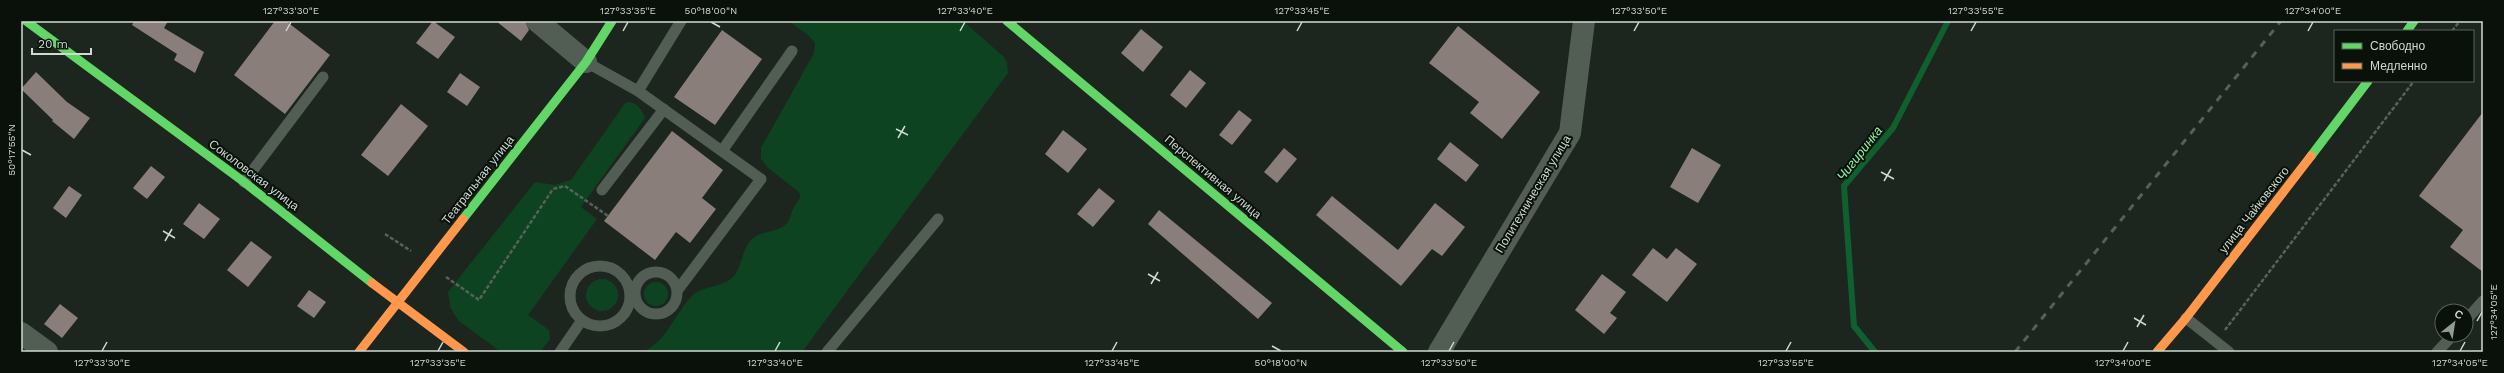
<svg xmlns="http://www.w3.org/2000/svg" width="2504" height="373" viewBox="0 0 2504 373" font-family="'Work Sans',sans-serif">
	<rect width="100%" height="100%" fill="#1c261e"/>
	<!-- green -->
	<path fill="#0d4321" d="M789 21H963L1003 56 1007 62 1008 73 802 352H642C667 342 675 313 692 296 703 285 722 288 733 277 743 266 741 250 752 239 761 230 780 233 787 223 790 219 791 213 793 209 796 203 801 200 800 193L767 167 761 159V148L814 53 815 43 809 36Z
		M626 102C637 102 641 108 645 118L581 207 597 219 528 315 549 330 550 339 540 352H501L459 321 451 309 448 292 535 182 555 185 571 180Z
		M586 295a16 16 0 1 1 32 0a16 16 0 1 1-32 0Z
		M644 294a12 12 0 1 1 24 0a12 12 0 1 1-24 0Z"/>
	<g fill="none" stroke-linecap="round" stroke-linejoin="round">
		<!-- stream -->
		<path stroke="#0f602e" stroke-width="6" d="M1875 352 1854 326 1844 186 1893 128 1948 21"/>
	</g>
	<!-- building -->
	<path fill="#897e79" d="M134 21H168L164 28 204 52 195 73 174 60 177 54 132 25Z
		M275 21H286L330 55 285 114 234 75Z
		M433 21 455 37 438 59 416 43Z
		M496 21H525L529 30 521 41Z
		M1458 26 1540 92 1502 139 1470 113 1479 102 1429 63Z
		M1141 29 1163 47 1143 72 1121 53Z
		M722 30 762 59 715 125 674 97Z
		M1190 70 1206 83 1186 108 1170 95Z
		M36 72 67 102 90 118 74 139 52 121 53 120 21 89Z
		M460 73 480 87 467 106 447 92Z
		M401 104 428 126 388 176 361 155Z
		M1239 110 1252 120 1232 145 1219 135Z
		M2483 112V272L2450 247 2463 230 2419 196Z
		M1063 130 1087 149 1068 173 1045 154Z
		M672 131 723 170 702 198 716 209 690 243 676 232 655 260 604 221Z
		M1450 142 1479 165 1466 182 1437 159Z
		M1284 148 1297 159 1277 183 1264 172Z
		M1692 148 1721 165 1698 203 1670 187Z
		M151 166 165 177 147 199 133 188Z
		M69 186 82 195 66 218 53 208Z
		M1099 188 1115 201 1093 227 1077 214Z
		M1332 196 1398 250 1435 203 1465 227 1442 256 1432 249 1401 286 1316 215Z
		M199 203 220 219 204 239 183 224Z
		M1159 210 1272 303 1258 319 1148 224Z
		M251 241 272 257 248 287 227 270Z
		M1653 248 1667 259 1676 248 1697 264 1667 302 1632 275Z
		M1602 274 1626 292 1610 313 1617 318 1604 334 1575 310Z
		M309 290 326 302 314 318 297 306Z
		M60 304 78 318 62 338 44 324Z"/>
	<g fill="none" stroke-linecap="round" stroke-linejoin="round">
		<!-- path -->
		<path stroke="#58625a" stroke-width="2.5" stroke-dasharray="4 2" stroke-linecap="butt" d="M2452 31 2460 21
			M385 234 411 251
			M446 277 479 300 553 189 565 186 608 216
			M2225 330 2414 81"/>
		<!-- lane -->
		<path stroke="#525d54" stroke-width="11" d="M586 62 638 91 761 179 677 291
			M638 91 681 21
			M722 151 792 51
			M244 182 323 77
			M602 190 664 109
			M570 296a30 30 0 1 1 60 0a30 30 0 1 1-60 0Z
			M635 293a21 21 0 1 1 42 0a21 21 0 1 1-42 0Z
			M2186 318 2229 352
			M2466 320 2483 301
			M560 352 582 320
			M827 352 938 219
			M2437 352 2453 335"/>
		<!-- street -->
		<path stroke="#525d54" stroke-width="22" d="M537 21 586 62
			M21 333 47 352
			M1439 352 1570 133 1584 21"/>
		<!-- fast -->
		<path stroke="#63d668" stroke-width="9" d="M26 21 244 182 372 283
			M1007 21 1403 352
			M2407 31 2414 21
			M2311 156 2368 81
			M463 219 586 62 612 21"/>
		<!-- slow -->
		<path stroke="#ff974d" stroke-width="9" d="M372 283 464 352
			M359 352 463 219
			M2157 352 2186 318 2311 156"/>
		<!-- rail -->
		<path stroke="#565f58" stroke-width="3" stroke-dasharray="7 7" stroke-linecap="butt" d="M2015 352 2281 21"/>
	</g>
	<!-- ticks -->
	<path fill="none" stroke="#cfdad1" stroke-width="1.5" d="M711 22 720 27M286 31 291 22M623 31 628 22M960 31 965 22M1297 31 1302 22M1634 31 1639 22M1971 31 1976 22M2308 31 2313 22M896 129 908 135M898 138 905 126M22 150 31 155M1881 172 1894 179M1884 181 1891 169M163 231 175 238M165 241 172 229M1148 274 1160 281M1151 284 1158 272M2134 318 2146 325M2477 321 2482 312M2137 327 2144 315M1272 346 1281 351M102 351 107 342M438 351 443 342M775 351 780 342M1112 351 1117 342M1449 351 1454 342M1786 351 1791 342M2123 351 2128 342M2460 351 2465 342"/>
	<g text-anchor="middle" stroke-width="4" stroke-linejoin="round" paint-order="stroke">
		<!-- street labels -->
		<g font-size="12" fill="#cfdad1" stroke="#09110a">
			<text transform="translate(254 175) rotate(37)" y="4">Соколовская улица</text>
			<text transform="translate(1213 177) rotate(40)" y="4">Перспективная улица</text>
			<text transform="translate(478 180) rotate(-52)" y="4">Театральная улица</text>
			<text transform="translate(1533 194) rotate(-59)" y="4">Политехническая улица</text>
			<text transform="translate(2254 210) rotate(-52)" y="4">улица Чайковского</text>
		</g>
		<!-- water labels -->
		<g font-size="13" font-style="italic" fill="#8ef6a6" stroke="#09110a">
			<text transform="translate(1859 153) rotate(-52)" y="5">Чигиринка</text>
		</g>
	</g>
	<!-- border -->
	<rect width="2504" height="373" fill="none" stroke="#09110a" stroke-width="44"/>
	<!-- legend -->
	<rect x="2334" y="30" width="140" height="52" fill="#09110a" stroke="#58615a"/>
	<rect x="2342" y="43" width="20" height="6" fill="#63d668" stroke="#58615a"/>
	<text x="2370" y="50" font-size="12" fill="#cfdad1">Свободно</text>
	<rect x="2342" y="63" width="20" height="6" fill="#ff974d" stroke="#58615a"/>
	<text x="2370" y="70" font-size="12" fill="#cfdad1">Медленно</text>
	<!-- north arrow -->
	<g transform="translate(2454 323) rotate(30)"><circle r="19" fill="#09110a" stroke="#58615a"/>
	<path d="M0-3L7 15L0 10L-7 15Z" fill="#909b92"/>
	<text y="-6" font-size="11" font-weight="bold" text-anchor="middle" fill="#cfdad1">С</text>
	</g>
	<!-- scale -->
	<path d="M32 48v6h59v-6" fill="none" stroke="#cfdad1" stroke-width="2"/>
	<text x="38" y="48" font-size="12" fill="#cfdad1" stroke="#09110a" stroke-width="3" paint-order="stroke">20 m</text>
	<rect x="22" y="22" width="2460" height="329" fill="none" stroke="#cfdad1" stroke-width="1.5"/>
	<g font-size="10" text-anchor="middle" fill="#cfdad1">
		<text x="291" y="14">127°33'30"E</text>
		<text x="628" y="14">127°33'35"E</text>
		<text x="711" y="14">50°18'00"N</text>
		<text x="965" y="14">127°33'40"E</text>
		<text x="1302" y="14">127°33'45"E</text>
		<text x="1639" y="14">127°33'50"E</text>
		<text x="1976" y="14">127°33'55"E</text>
		<text x="2313" y="14">127°34'00"E</text>
		<text transform="translate(11 150) rotate(-90)" y="4">50°17'55"N</text>
		<text transform="translate(2493 312) rotate(-90)" y="4">127°34'05"E</text>
		<text x="102" y="366">127°33'30"E</text>
		<text x="438" y="366">127°33'35"E</text>
		<text x="775" y="366">127°33'40"E</text>
		<text x="1112" y="366">127°33'45"E</text>
		<text x="1281" y="366">50°18'00"N</text>
		<text x="1449" y="366">127°33'50"E</text>
		<text x="1786" y="366">127°33'55"E</text>
		<text x="2123" y="366">127°34'00"E</text>
		<text x="2460" y="366">127°34'05"E</text>
	</g>
</svg>
